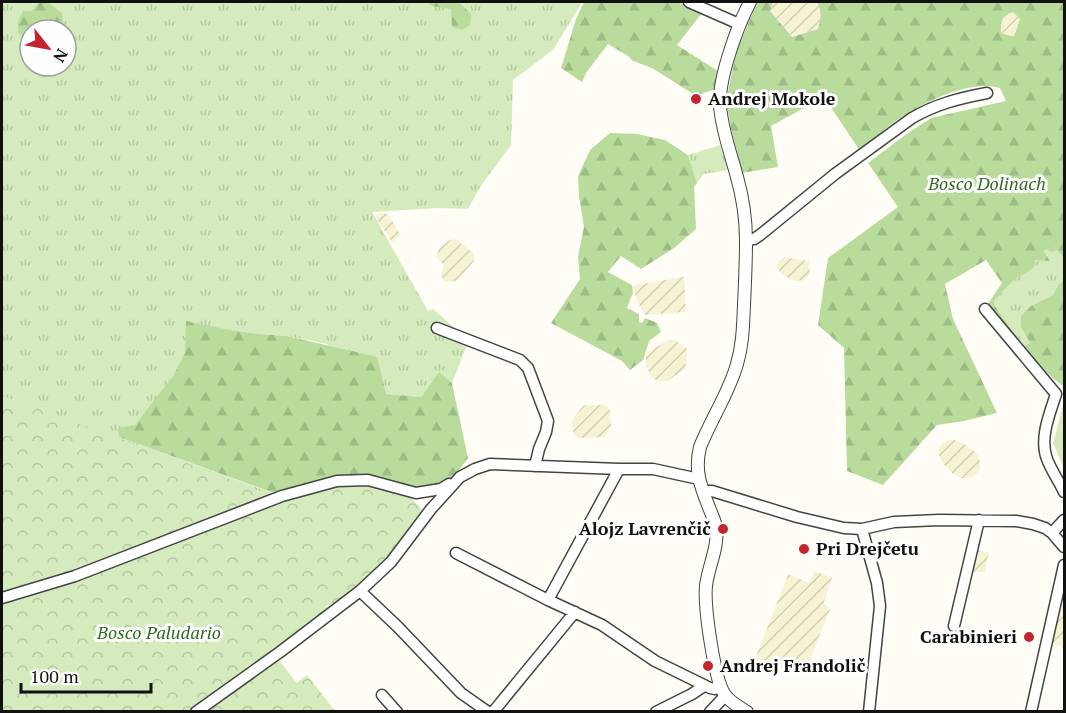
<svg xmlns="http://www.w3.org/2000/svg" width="1066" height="713" viewBox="0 0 1066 713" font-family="'PT Serif',serif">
	<defs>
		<pattern id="farmland-furrows" width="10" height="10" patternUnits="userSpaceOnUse" patternTransform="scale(1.5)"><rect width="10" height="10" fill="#f6f3d4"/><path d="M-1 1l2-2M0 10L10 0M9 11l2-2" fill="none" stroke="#d2cfb5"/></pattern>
		<pattern id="grass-tufts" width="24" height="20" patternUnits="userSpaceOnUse" patternTransform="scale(1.5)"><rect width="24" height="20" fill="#d5ebbd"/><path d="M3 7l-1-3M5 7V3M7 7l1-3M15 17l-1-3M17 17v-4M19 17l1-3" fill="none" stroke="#b6c8a1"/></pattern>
		<pattern id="forest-firs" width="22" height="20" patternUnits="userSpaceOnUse" patternTransform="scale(1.5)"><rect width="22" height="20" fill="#b9dc9c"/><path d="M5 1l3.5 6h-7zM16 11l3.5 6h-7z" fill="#9ebc85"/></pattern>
		<pattern id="park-crowns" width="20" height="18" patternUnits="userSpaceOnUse" patternTransform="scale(1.5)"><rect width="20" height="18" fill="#d5ebbd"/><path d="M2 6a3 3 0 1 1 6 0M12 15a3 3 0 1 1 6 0" fill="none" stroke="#b6c8a1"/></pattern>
	</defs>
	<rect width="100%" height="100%" fill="#fffdf5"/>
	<!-- farmland -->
	<path fill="url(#farmland-furrows)" d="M773 2H817L820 8 821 19 818 29 792 37 770 11Z
		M1013 12 1020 18 1014 37 1001 33V21L1006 14Z
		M381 213 388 214 401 236 392 242 378 221 375 215Z
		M456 239 474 254V261L457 281 445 282 441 275 444 265 436 257 440 246 450 240Z
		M784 257 809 261 810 273 805 280 795 281 781 274 777 267 779 261Z
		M684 277 686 312 645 315 638 303 633 288 635 285Z
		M669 340H675L687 349V358L685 369 666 382 657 381 651 376 646 366V354L649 351Z
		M586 405H607L610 411 611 426 605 437 579 438 574 435 572 426 573 419 583 406Z
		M948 440H955L964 444 974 451 979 458 980 468 976 475 970 478H961L953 474 942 462 938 453 941 445Z
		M975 550 989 552 985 572H971Z
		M815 571 832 578 824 602 830 610 806 669 778 671 757 675 756 656 788 575H791L809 583Z
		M1061 603 1064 606V648L1052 644Z"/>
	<!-- grass -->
	<path fill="url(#grass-tufts)" fill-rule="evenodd" d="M2 2H582L553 50 513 80 511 145 480 187 468 209 437 208 372 212 428 311 433 309 469 340 452 383 439 373 421 397 386 394 327 344 287 336 259 334 230 330 185 352 173 376 154 402 135 425 119 437 275 494 2 591ZM30 30H66V66H30Z
		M720 145 728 170 704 174 697 183 688 155Z
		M1054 247 1064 258V280L1058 285 1053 295 1031 306 1021 327 1030 343 1023 346 995 306 994 300 1017 278 1030 271 1035 260H1049L1044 251Z
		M1064 402V469L1053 443Z"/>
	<!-- forest -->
	<path fill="url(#forest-firs)" fill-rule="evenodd" d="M39 2H47L62 13 64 30H30V42L18 33V22L23 11H32Z
		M426 2H459L471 14 470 25 462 30 452 27 451 9 432 6Z
		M584 2H678L702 13 677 45 718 71 716 89 698 95 693 94 652 68 633 61 628 56 608 44 586 73 582 82 561 68 576 19Z
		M757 2H773L770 11 792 37 818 29C821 19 822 11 817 2H1064V258L1054 247 1053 253 1048 249 1044 251 1050 261 1035 260V265L1030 271 1017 278 1007 287 994 301 995 306 1023 346 1030 343 1021 327V316L1031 306 1053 295 1058 285 1064 280V387L1032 361 988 304 1002 283 986 260 945 284 953 319 997 413 964 421 937 425 883 485 847 471 844 348 818 325 828 258 898 207 868 163 908 133 931 118 1006 101 1000 88C968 78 913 107 889 126 879 134 870 143 860 151L824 97 771 126 778 167 742 173 731 128 726 101 736 53ZM1013 12 1020 19 1014 37 1001 33C1001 21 1001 16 1013 12Z
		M610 133 637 134 665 140 688 155 697 183 694 187 696 229 674 248 641 269 621 256 608 272 632 285 633 292 627 308 639 314V322L642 323 645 318 657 323 661 332 649 341 643 360 630 370 622 361 551 323 580 279 578 256 584 227 579 196 578 176 590 150Z
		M186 321 230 330 259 334 287 336 377 357 386 394 421 397 439 372 452 383 468 458 448 485 441 489 282 496 119 437 118 428 135 425 173 376 185 352Z"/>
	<!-- park -->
	<path fill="url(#park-crowns)" d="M2 396 53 414 219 475 274 497 282 503 331 484 344 481 398 490 412 499 425 513 393 557 341 601 327 606 321 618 275 655 297 683 307 675 335 711 2 712Z"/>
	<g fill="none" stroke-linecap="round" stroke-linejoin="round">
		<defs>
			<path id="minor" d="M689 2 739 24
				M746 240 754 239 760 235 835 174 912 118C936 104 960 98 987 93
				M985 309 1056 394C1050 413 1039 438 1047 459 1051 470 1059 481 1064 492
				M437 328 520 360 528 368 548 421 546 432 539 449 535 466
				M703 491H712L797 517 844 528 862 529 894 522 939 520 1016 521 1033 524 1045 528 1052 533 1064 547
				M862 529 877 583 880 606 869 712
				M1052 533 1064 520
				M456 553 548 600 602 625 655 661 710 688 715 689 720 686
				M360 591 398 627 461 693 488 712
				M2 598 75 576 282 496 337 481 368 480 416 493 441 489 449 484
				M548 600 619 469
				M954 626 979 520
				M382 695 397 712
				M196 712 280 652 360 591 391 562 431 509 460 477 475 469 490 464 619 469H653L699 479
				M493 712 575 612
				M656 712 692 694 704 686
				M710 712 725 696
				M1031 712 1064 565"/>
			<path id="tertiary" d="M747 712C739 707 730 702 725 695 714 680 704 605 706 586 708 567 719 547 716 527 715 521 712 515 710 510 701 487 694 472 700 447 711 419 729 393 737 364 743 344 743 325 744 305 745 284 746 262 746 241 746 220 743 198 737 177 731 154 722 131 720 106 718 79 737 27 750 2"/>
		</defs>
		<!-- minor casing -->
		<use href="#minor" stroke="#444" stroke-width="13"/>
		<!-- tertiary casing -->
		<use href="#tertiary" stroke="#444" stroke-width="14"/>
		<!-- minor -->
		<use href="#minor" stroke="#fff" stroke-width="10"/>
		<!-- tertiary -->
		<use href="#tertiary" stroke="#fff" stroke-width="12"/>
	</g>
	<!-- markers -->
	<g fill="#c4262e" stroke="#fff" stroke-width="2">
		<circle cx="696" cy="99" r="6"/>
		<circle cx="723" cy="529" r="6"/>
		<circle cx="804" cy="549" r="6"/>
		<circle cx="1029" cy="637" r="6"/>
		<circle cx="708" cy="666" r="6"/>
	</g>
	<g text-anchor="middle" stroke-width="6" stroke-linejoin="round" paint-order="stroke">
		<!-- poi labels -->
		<g font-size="18" font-weight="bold" fill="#111" stroke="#fff" text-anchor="start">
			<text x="708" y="105">Andrej Mokole</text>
			<text x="711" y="535" text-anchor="end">Alojz Lavrenčič</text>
			<text x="816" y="555">Pri Drejčetu</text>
			<text x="1017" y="643" text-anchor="end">Carabinieri</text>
			<text x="720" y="672">Andrej Frandolič</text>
		</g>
		<!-- park labels -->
		<g font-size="18" font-style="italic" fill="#2f6b1f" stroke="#fff">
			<text x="987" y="190">Bosco Dolinach</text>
			<text x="159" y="639">Bosco Paludario</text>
		</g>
	</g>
	<!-- border -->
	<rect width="1066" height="713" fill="none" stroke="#111111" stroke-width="6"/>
	<!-- north arrow -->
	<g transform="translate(48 48) rotate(121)"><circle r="28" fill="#ffffff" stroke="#a0a0a0" stroke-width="1.5"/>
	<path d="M0-4.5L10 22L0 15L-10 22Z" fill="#c4262e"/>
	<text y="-9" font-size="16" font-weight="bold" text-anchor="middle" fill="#111111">N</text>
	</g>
	<!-- scale -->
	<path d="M21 683v9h130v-9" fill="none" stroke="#111111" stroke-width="3"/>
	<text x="30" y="683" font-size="18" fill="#111111" stroke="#ffffff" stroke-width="4.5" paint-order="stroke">100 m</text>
</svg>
